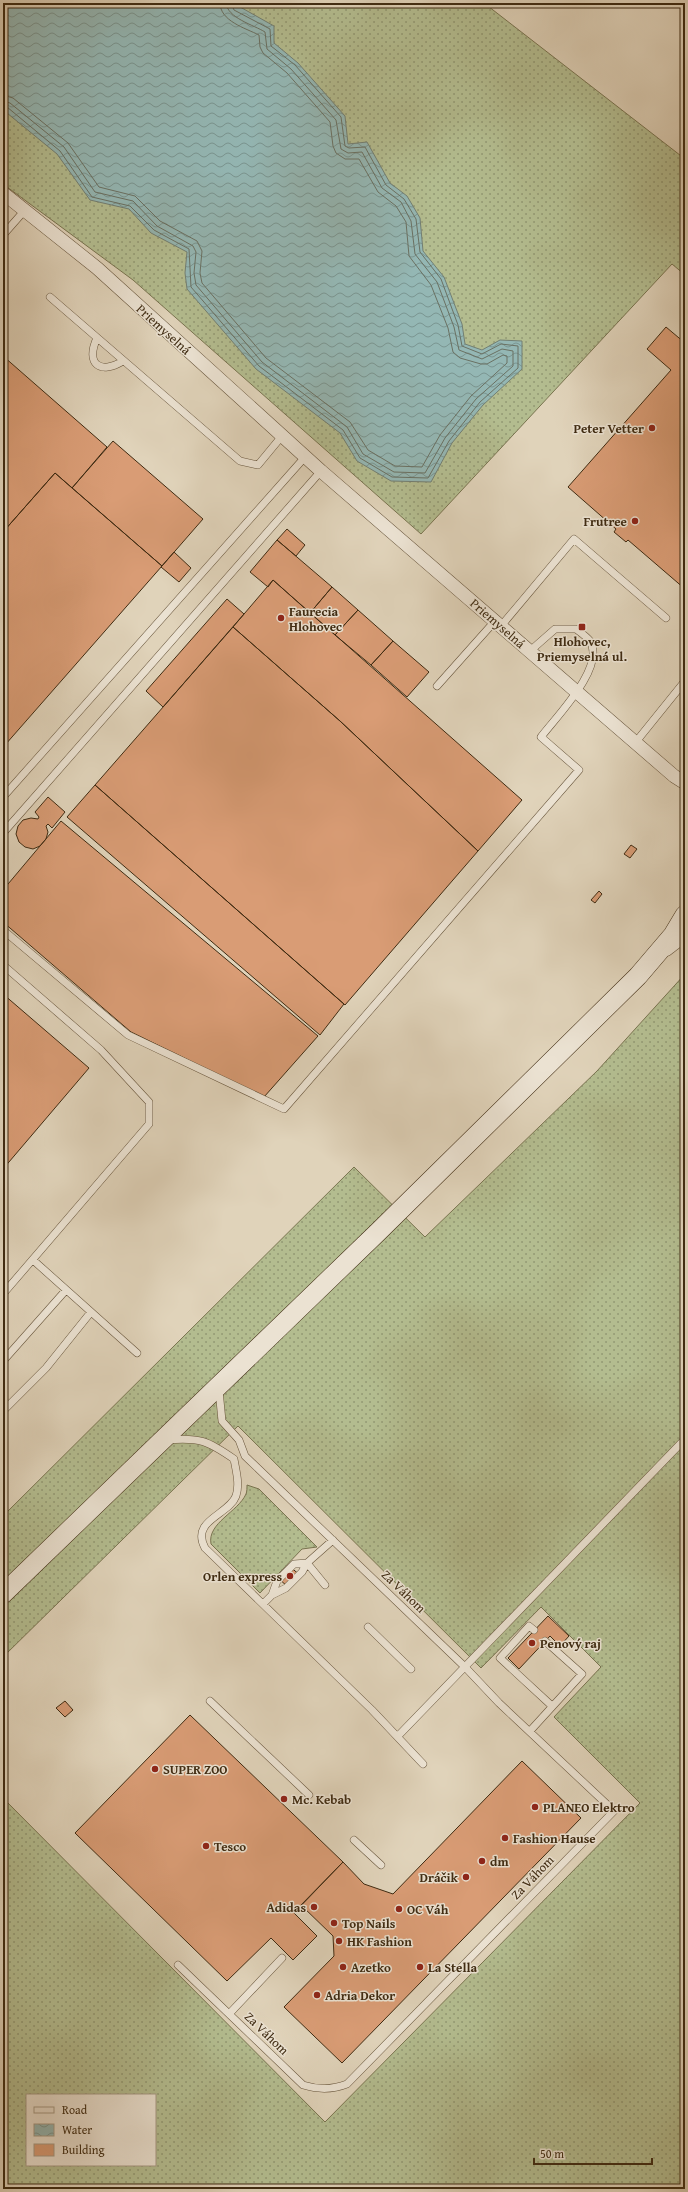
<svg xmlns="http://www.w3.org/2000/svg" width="688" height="2192" viewBox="0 0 688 2192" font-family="'Gentium Book Plus',serif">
	<defs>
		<pattern id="grass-dots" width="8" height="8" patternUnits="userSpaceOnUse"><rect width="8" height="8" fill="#b3bc8f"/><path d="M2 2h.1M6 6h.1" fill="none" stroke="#939973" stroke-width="1.8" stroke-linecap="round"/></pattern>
		<pattern id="water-waves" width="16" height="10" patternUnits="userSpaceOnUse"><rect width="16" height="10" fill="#94b7b4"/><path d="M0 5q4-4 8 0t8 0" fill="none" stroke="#7a9591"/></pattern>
	</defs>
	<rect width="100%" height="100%" fill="#e0d3ba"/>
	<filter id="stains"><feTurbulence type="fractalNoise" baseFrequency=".005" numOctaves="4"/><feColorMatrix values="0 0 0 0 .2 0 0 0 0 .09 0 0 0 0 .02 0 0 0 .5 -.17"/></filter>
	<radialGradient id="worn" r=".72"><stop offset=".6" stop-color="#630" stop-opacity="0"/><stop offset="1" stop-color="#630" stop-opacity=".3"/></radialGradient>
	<!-- grass -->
	<path fill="url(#grass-dots)" stroke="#797450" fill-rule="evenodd" d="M3 3H484L685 159V275L672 264 421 534 133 280 3 184Z
		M685 974V2189H3V1798L325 2122 640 1803 554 1717 601 1667 541 1607 481 1668 238 1426 3 1657V1516L354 1167 425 1237 597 1071ZM27 2095H155V2165H27Z
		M247 1485 259 1489 317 1547 302 1549 260 1593 211 1544C207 1523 238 1512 246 1494 247 1492 247 1487 247 1485Z"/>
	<!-- water -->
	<path fill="url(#water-waves)" stroke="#727f73" d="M3 3H233L274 26V43L298 63 345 116 348 144 367 142 390 183 407 196 420 218 423 251 444 277 462 324 465 344 482 350 500 340 522 341V369L483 405 452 443 431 482 391 481 357 461 340 433 256 369 187 289 185 273 187 252 151 233 129 209 90 200 57 154 7 113 3 108Z"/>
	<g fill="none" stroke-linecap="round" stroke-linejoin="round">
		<!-- shore -->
		<path stroke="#6a7163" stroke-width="1" d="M3 95 13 98 68 143 99 187 135 196 160 221 197 241 202 251 200 273 202 283 266 358 350 422 368 450 395 466 422 467 440 435 471 396 507 363V356L503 355 487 364H481L460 358 453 352 448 328 431 285 409 256 406 222 396 206 378 192 359 159H345L336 153 333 146 330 122 287 73 263 53 260 47 259 35C245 28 220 21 220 3
			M3 101 10 103 64 147 95 192 133 201 157 226 193 246 196 252 194 273 196 285 262 362 347 427 363 454 394 472 425 473 445 438 476 399 513 366V351L502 349 482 359 459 350 454 327 437 282 415 254 411 221 401 202 382 188 362 152 348 153 341 149 336 120 291 69 267 49 265 32C254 25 227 18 226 3
			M3 106 7 107 60 151 92 197 130 206 154 230 189 249 191 287 259 366 343 430 360 458 392 477 428 478 449 441 480 402 518 368V346L501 344 482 354 462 346 458 325 441 279 420 252 416 219 404 199 386 185 365 147 349 148 345 146 341 117 295 65 271 46 270 29 234 10 231 3"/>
	</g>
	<!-- building -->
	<path fill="#d99c75" stroke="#3f2b12" d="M666 327 685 343V589L628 540 626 542 614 532 616 529 568 487 671 370 647 349Z
		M3 356 107 447 72 488 55 473 3 532Z
		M113 441 203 519 162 566 72 488Z
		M55 473 162 566 5 745 3 743V532Z
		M287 529 305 545 296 556 277 540Z
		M277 540 332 587 310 613 273 580 268 587 250 572Z
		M174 552 191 568 179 582 161 567Z
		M273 580 522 800 478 851 340 721 233 627Z
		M332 587 358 610 335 635 310 613Z
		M227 599 244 614 163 707 146 691Z
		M358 610 393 641 371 665 335 635Z
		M233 627 340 721 478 851 345 1005 95 785Z
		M393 641 429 672 407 697 371 665Z
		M95 785 344 1004 320 1035 67 817Z
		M48 797 65 812 52 828 48 824 46 826 48 832 46 839 40 846 33 849 25 847 19 842 16 834 18 826 23 820 31 818 38 819 39 817 35 812Z
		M61 821 318 1036 264 1097 131 1032 3 922V890Z
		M631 845 637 849 630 858 624 854Z
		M599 891 602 894 595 903 591 900Z
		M3 994 89 1068 3 1169Z
		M288 1565 301 1576 289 1588 277 1577Z
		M548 1616 569 1636 560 1646 550 1636 519 1669 508 1658Z
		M65 1701 73 1710 65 1717 56 1708Z
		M190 1715 343 1862 294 1913 317 1936 293 1960 271 1938 227 1981 75 1833Z
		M522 1761 581 1818 342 2063 284 2007 334 1956 333 1936 301 1905 343 1862 364 1884 393 1894Z"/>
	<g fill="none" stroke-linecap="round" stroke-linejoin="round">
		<defs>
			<path id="lane" d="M3 235 25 210
				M50 297 240 461 258 465 282 436
				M97 338C85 364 100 375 123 361
				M501 626 574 539 666 618
				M437 686 495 621
				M635 743 685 681
				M3 797 305 457
				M3 833 321 471
				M3 930 128 1035 284 1109 579 770 541 737C556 717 606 667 590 641 587 637 580 632 576 629H555L530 651
				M668 952 685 939
				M3 965 101 1050 149 1102V1124L3 1294
				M33 1260 137 1353
				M3 1361 66 1290
				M3 1411 46 1368 91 1312
				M167 1440C200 1437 208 1441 234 1459 236 1471 240 1484 236 1496 229 1515 190 1520 205 1548L372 1710 423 1764
				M307 1563 325 1585
				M272 1595 277 1581 294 1564 307 1563
				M263 1604 272 1595 286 1588 302 1572 307 1563 333 1540
				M368 1627 411 1669
				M534 1630 529 1626 500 1658 552 1706
				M210 1701 309 1795
				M530 1731 582 1674 545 1641
				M398 1736 685 1439
				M354 1840 381 1865
				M178 1965 303 2085C319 2090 332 2090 347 2084L614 1811 499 1703 465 1667 245 1456 239 1440 222 1421 219 1390
				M229 2014 282 1958"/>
			<path id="street" d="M3 193 97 268 321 471 674 776 685 783"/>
			<path id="secondary" d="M3 1594 378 1232 638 976 673 935 685 915"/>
		</defs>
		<!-- lane casing -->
		<use href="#lane" stroke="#67553c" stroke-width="8"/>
		<!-- street casing -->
		<use href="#street" stroke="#67553c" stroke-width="14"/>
		<!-- secondary casing -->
		<use href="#secondary" stroke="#3f2b12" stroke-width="20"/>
		<!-- lane -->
		<use href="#lane" stroke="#ebe2d2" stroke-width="7"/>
		<!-- street -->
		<use href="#street" stroke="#ebe2d2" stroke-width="13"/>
		<!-- secondary -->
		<use href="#secondary" stroke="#ebe2d2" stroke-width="19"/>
	</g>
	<!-- markers -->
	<g fill="#8f2418" stroke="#ebe2d2" stroke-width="1.5">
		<circle cx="652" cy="428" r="4"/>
		<circle cx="635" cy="521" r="4"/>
		<circle cx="281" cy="618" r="4"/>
		<rect x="578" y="623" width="8" height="8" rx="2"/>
		<circle cx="290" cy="1576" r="4"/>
		<circle cx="532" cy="1643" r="4"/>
		<circle cx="155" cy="1769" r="4"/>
		<circle cx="284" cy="1799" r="4"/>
		<circle cx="535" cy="1807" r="4"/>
		<circle cx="505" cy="1838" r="4"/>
		<circle cx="206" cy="1846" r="4"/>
		<circle cx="482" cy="1861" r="4"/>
		<circle cx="466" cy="1877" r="4"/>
		<circle cx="314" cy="1907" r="4"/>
		<circle cx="399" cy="1909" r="4"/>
		<circle cx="334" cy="1923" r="4"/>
		<circle cx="339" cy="1941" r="4"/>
		<circle cx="343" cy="1967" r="4"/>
		<circle cx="420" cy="1967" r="4"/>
		<circle cx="317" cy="1995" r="4"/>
	</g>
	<g text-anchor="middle" stroke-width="3" stroke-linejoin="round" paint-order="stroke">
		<!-- street labels -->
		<g font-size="13" fill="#3f2b12" stroke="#ebe2d2">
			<text transform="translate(164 329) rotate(42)" y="5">Priemyselná</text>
			<text transform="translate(498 623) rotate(41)" y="5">Priemyselná</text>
			<text transform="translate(404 1591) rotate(44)" y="5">Za Váhom</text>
			<text transform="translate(532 1877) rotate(-46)" y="5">Za Váhom</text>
			<text transform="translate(267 2033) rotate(44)" y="5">Za Váhom</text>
		</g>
		<!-- poi labels -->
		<g font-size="13" font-weight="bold" fill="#3f2b12" stroke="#ebe2d2" text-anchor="start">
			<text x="644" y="433" text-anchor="end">Peter Vetter</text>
			<text x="627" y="526" text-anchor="end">Frutree</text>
			<text x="289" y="616">Faurecia<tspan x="289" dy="15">Hlohovec</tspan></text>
			<text x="582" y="646" text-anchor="middle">Hlohovec,<tspan x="582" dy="15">Priemyselná ul.</tspan></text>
			<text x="282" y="1581" text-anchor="end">Orlen express</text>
			<text x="540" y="1648">Penový raj</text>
			<text x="163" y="1774">SUPER ZOO</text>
			<text x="292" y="1804">Mc. Kebab</text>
			<text x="543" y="1812">PLANEO Elektro</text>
			<text x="513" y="1843">Fashion Hause</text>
			<text x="214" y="1851">Tesco</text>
			<text x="490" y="1866">dm</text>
			<text x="458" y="1882" text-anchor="end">Dráčik</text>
			<text x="306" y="1912" text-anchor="end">Adidas</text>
			<text x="407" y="1914">OC Váh</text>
			<text x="342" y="1928">Top Nails</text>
			<text x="347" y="1946">HK Fashion</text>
			<text x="351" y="1972">Azetko</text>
			<text x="428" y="1972">La Stella</text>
			<text x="325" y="2000">Adria Dekor</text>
		</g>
	</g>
	<!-- margin -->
	<rect width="688" height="2192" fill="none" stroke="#e0d3ba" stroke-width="16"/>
	<rect x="4" y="4" width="680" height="2184" fill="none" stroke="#3f2b12" stroke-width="2"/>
	<rect x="8" y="8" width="672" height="2176" fill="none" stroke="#3f2b12"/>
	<!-- legend -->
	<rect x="26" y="2094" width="130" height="72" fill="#ebe2d2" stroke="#a69985"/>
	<rect x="34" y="2107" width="20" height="6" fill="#ebe2d2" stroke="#a69985"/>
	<text x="62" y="2114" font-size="12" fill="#3f2b12">Road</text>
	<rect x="34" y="2124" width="20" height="12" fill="url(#water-waves)" stroke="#a69985"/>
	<text x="62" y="2134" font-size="12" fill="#3f2b12">Water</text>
	<rect x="34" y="2144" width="20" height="12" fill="#d99c75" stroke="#a69985"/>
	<text x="62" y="2154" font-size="12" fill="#3f2b12">Building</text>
	<!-- scale -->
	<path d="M534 2158v6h118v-6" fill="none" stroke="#3f2b12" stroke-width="2"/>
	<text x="540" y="2158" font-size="12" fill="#3f2b12" stroke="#ebe2d2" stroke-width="3" paint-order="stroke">50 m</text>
	<rect width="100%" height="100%" filter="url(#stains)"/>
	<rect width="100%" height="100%" fill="url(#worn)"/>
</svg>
